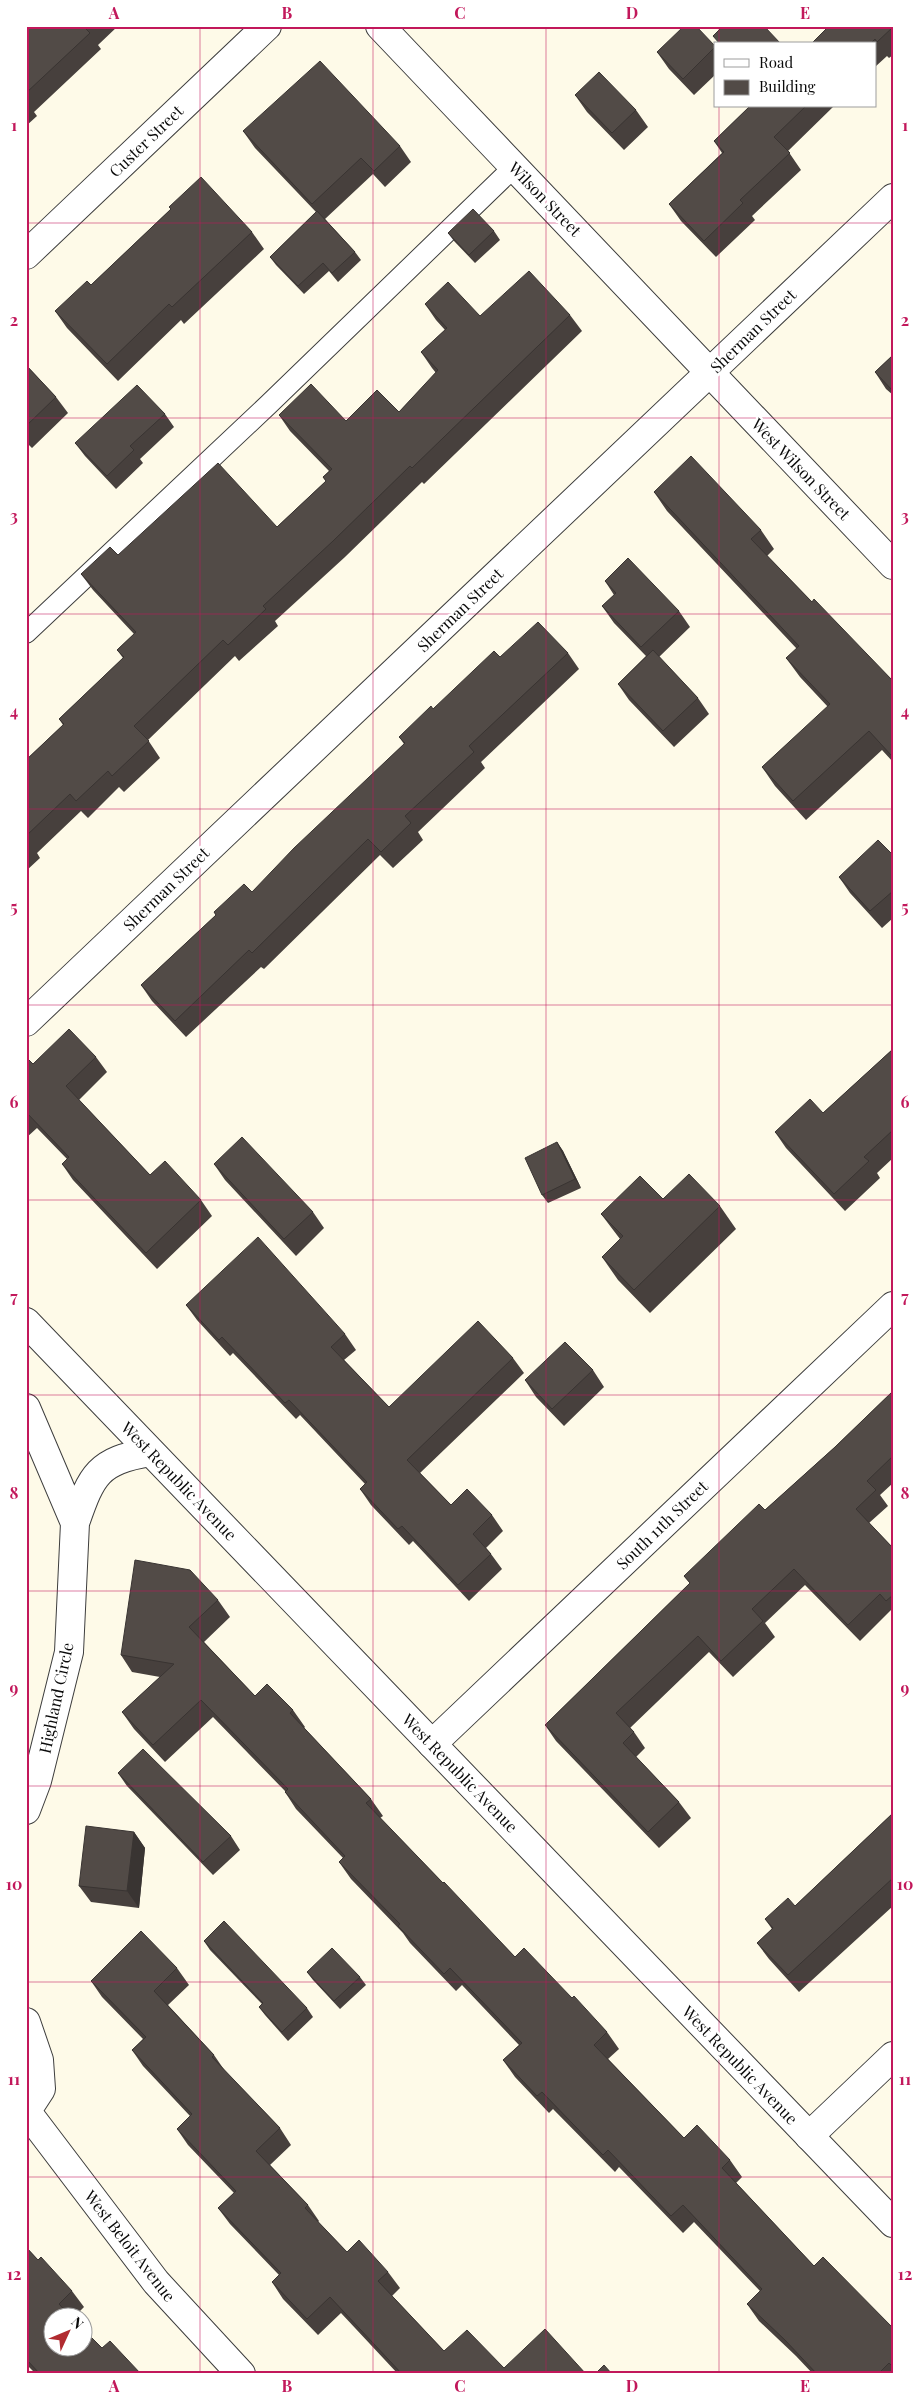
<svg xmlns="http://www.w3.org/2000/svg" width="919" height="2400" viewBox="0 0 919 2400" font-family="'Playfair Display',serif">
	<rect width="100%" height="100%" fill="#fefae8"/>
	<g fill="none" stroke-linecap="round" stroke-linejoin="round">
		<defs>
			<path id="service" d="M26 633 269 404 514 167"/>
			<path id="minor" d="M380 26 893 565
				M26 255 267 26
				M26 1022 893 198
				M26 1408 75 1523 69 1652 37 1781 26 1810
				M75 1523C92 1474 98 1461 150 1452
				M432 1744 893 1306
				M26 2022 39 2060 41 2089 26 2112
				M27 2112 156 2282 241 2374
				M809 2136 893 2056"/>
			<path id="tertiary" d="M26 1322 893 2223"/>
		</defs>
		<!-- service casing -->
		<use href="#service" stroke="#3d3d3d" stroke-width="22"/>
		<!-- minor casing -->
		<use href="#minor" stroke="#3d3d3d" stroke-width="30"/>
		<!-- tertiary casing -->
		<use href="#tertiary" stroke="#3d3d3d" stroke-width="30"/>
		<!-- service -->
		<use href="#service" stroke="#fff" stroke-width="20"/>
		<!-- minor -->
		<use href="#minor" stroke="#fff" stroke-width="28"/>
		<!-- tertiary -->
		<use href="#tertiary" stroke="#fff" stroke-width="28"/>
	</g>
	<!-- wall -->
	<path fill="#47403d" d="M26 26H118L98 45 101 49 34 112 37 116 26 126Z
		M893 26V55L889 58 887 56 875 67V44H811Z
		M715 46V75L694 95 669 69 657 52Z
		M575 95 636 110 648 127 624 150 587 112Z
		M750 106H834L788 151 801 170 752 216 755 220 716 257 681 221 669 204 722 153 714 141Z
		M243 131 400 146 411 162 385 187 373 174 325 219 355 252 361 260 338 282 329 271 304 294 276 265 270 257 316 212 255 148Z
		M169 207 252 232 264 249 184 324 181 320 118 381 67 328 55 311 91 285 171 209Z
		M494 231 500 240 475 263 454 241 448 233Z
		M425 304 480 316 570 315 582 331 424 484 422 482 345 557 275 621 278 626 239 661 235 656 148 740 160 758 124 792 119 787 88 818 81 811 37 853 40 858 26 871V760L63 725 59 719 123 658 117 650 134 634 93 590 81 574 118 555 277 527 326 481 323 477 329 471 290 431 279 415 346 421 399 412 436 373 432 368 421 352 445 330 436 320Z
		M893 355V395L886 389 875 372Z
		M26 365 56 397 68 413 32 448 26 442Z
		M165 414 174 427 140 459 143 463 116 489 85 456 75 443Z
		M654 492 761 530 774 549 767 556 812 602 893 681V762L882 750 806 820 775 786 762 767 828 707 800 677 786 658 797 649 667 511Z
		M605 581 679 611 690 627 659 657 698 698 709 714 674 747 629 700 618 684 646 656 614 623 602 606 614 595Z
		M568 653 579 669 481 762 485 768 418 832 423 840 393 868 380 855 264 969 261 967 186 1037 152 1001 141 985 216 915 214 912 252 892 404 744 399 737 500 657Z
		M893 855V918L882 928 850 893 839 877Z
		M893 1049V1158L877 1173 880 1178 845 1211 786 1148 775 1132 823 1113Z
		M96 1057 107 1072 79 1100 150 1175 201 1200 212 1216 157 1269 73 1180 62 1164 67 1159 37 1128 26 1138V1059L33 1064Z
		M557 1142 563 1151 581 1188 548 1203 542 1195Z
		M214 1164 313 1212 324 1228 296 1256 225 1180Z
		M663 1199 720 1206 736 1229 650 1313 618 1280 602 1257 620 1239 601 1214Z
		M186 1305 345 1334 356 1350 344 1360 389 1407 513 1358 524 1373 420 1473 451 1505 492 1515 503 1531 486 1548 491 1554 502 1569 469 1601 413 1541 409 1545 371 1505 360 1489 365 1484 300 1415 296 1419 233 1353 230 1356 197 1320Z
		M593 1370 604 1387 564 1426 536 1397 525 1380Z
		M893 1391V1483L880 1495 888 1506 869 1523 893 1548V1612L891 1610 860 1641 805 1585 765 1623 775 1637 733 1677 709 1652 630 1728 634 1732 645 1748 636 1757 679 1802 691 1818 659 1848 556 1741 545 1725 690 1583 684 1576 765 1510 835 1447Z
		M218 1600 230 1617 204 1642 255 1696 293 1710 305 1727 304 1728 371 1799 383 1816 380 1818 443 1883 515 1957 572 1998 607 2032 619 2049 608 2059 684 2138 730 2160 742 2177 736 2183 814 2266 893 2328V2374H813L796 2356 759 2321 747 2304 760 2291 694 2222 683 2233 619 2167 615 2172 553 2109 549 2113 515 2077 503 2060 519 2045 462 1985 456 1991 410 1943 403 1933 351 1879 339 1862 343 1858 296 1809 285 1792V1791L213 1717 165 1762 134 1729 122 1712 160 1677 132 1672 121 1655Z
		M118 1773 231 1836 240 1850 213 1875 127 1786Z
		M893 1813V1906L799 1992 769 1959 757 1943 772 1929 765 1919 795 1906Z
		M134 1832 145 1848 139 1908 91 1902 79 1886Z
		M204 1941 307 2008 313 2017 288 2041 265 2015 259 2007 262 2004 210 1950Z
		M177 1968 189 1985 168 2005 214 2055 225 2071 280 2128 291 2145 270 2165 308 2205 319 2221 318 2222 347 2252 388 2272 400 2288 392 2296 444 2351 504 2368 586 2374H398L341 2313 318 2335 283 2299 272 2282 279 2275 230 2224 218 2208 234 2193 188 2145 177 2129 190 2116 143 2066 132 2050 143 2039 102 1997 91 1981Z
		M307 1972 360 1977 366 1985 340 2009 313 1980Z
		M26 2247 38 2260 72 2291 84 2307 73 2318H52L141 2374H36L26 2364Z"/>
	<!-- shaded-wall -->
	<path fill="#393432" d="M557 1142 563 1151 581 1188 575 1179Z
		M134 1832 145 1848 139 1908 127 1891Z"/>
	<!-- building -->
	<path fill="#524b47" stroke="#393432" d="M26 26H89L86 29 90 33 26 93Z
		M684 26H696L715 46V47L683 79 657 52Z
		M723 26H764L781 44H720L713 36Z
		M829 26H893V27L877 42 875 39 870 44H811Z
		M320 61 400 146 374 171 361 158 312 204 243 131Z
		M599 72 636 110 612 133 575 95Z
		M750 106H806L774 137 790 153 740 200 743 203 704 241 669 204 724 152 714 141Z
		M201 177 252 232 172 307 169 304 107 364 55 311 87 281 91 285 171 209 169 207Z
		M473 209 494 231 469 255 448 233Z
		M317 211 355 252 332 273 323 263 298 286 270 257Z
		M529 271 570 315 412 468 410 466 333 541 263 606 266 609 228 645 223 640 134 726 149 741 112 776 108 771 76 801 70 794 26 836V784L27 783 26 782V760L64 724 59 719 124 657 117 650 136 632 81 574 110 547 118 555 218 463 277 527 326 481 323 477 332 469 279 415 311 384 346 421 377 390 399 412 438 370 421 352 447 328 425 304 448 282 480 316Z
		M893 355V391L875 372Z
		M26 365 56 397 26 426Z
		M137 385 165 414 130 446 134 450 107 476 75 443Z
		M691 456 761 530 751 539 812 602 814 599 893 681V753L891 755 869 731 793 801 762 767 830 704 786 658 799 646 654 492Z
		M628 558 679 611 641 647 602 606 616 593 605 581Z
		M538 622 568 653 469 746 474 752 405 816 411 823 381 852 368 839 252 953 249 950 175 1021 141 985 216 915 214 912 244 884 252 892 294 848 405 743 399 737 431 706 433 709 494 651 500 657Z
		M653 650 698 698 663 731 618 684Z
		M878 840 893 855V891L870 911 839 877Z
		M69 1029 96 1057 66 1086 150 1175 165 1161 201 1200 146 1253 62 1164 69 1157 26 1112V1059L27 1058 33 1064Z
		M893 1049V1130L864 1157 869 1161 834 1194 775 1132 810 1099 823 1113Z
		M242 1137 313 1212 284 1239 214 1164Z
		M557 1142 575 1179 542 1195 525 1158Z
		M689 1174 720 1206 634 1290 602 1257 623 1236 601 1214 640 1176 663 1199Z
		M258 1237 345 1334 331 1347 389 1407 478 1321 513 1358 407 1460 451 1505 467 1489 492 1515 473 1534 491 1554 458 1585 402 1526 398 1529 360 1489 367 1482 289 1400 285 1403 222 1337 219 1340 186 1305Z
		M565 1342 593 1370 552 1409 525 1380Z
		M893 1391V1456L867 1481 876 1490 856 1509 893 1548V1595L886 1601 880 1594 848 1625 794 1569 752 1609 763 1621 721 1661 698 1636 616 1713 634 1732 623 1743 679 1802 648 1832 545 1725 690 1583 684 1576 759 1504 765 1510 835 1447Z
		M135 1560 190 1570 218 1600 189 1627 255 1696 267 1684 293 1710 290 1713 371 1799 366 1803 443 1883 444 1882 515 1957 524 1948 572 1998 574 1996 607 2032 594 2045 684 2138 697 2125 730 2160 722 2168 814 2266 823 2257 893 2328V2367L889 2363 878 2374H817L785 2340 747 2304 762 2289 683 2205 671 2216 608 2150 603 2155 542 2092 537 2096 503 2060 522 2043 450 1968 444 1974 398 1926 400 1924 339 1862 345 1856 285 1792 288 1789 201 1700 153 1745 122 1712 174 1664 121 1655Z
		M143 1749 231 1836 203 1862 118 1773Z
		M893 1813V1878L788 1975 757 1943 773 1928 765 1919 788 1898 795 1906Z
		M86 1826 134 1832 127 1891 79 1886Z
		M224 1921 307 2008 282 2032 259 2007 263 2003 204 1941Z
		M141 1931 177 1968 154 1991 214 2055 212 2057 280 2128 256 2151 308 2205 305 2208 347 2252 359 2240 388 2272 378 2281 444 2351 467 2330 504 2368 545 2329 586 2374H402L330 2297 307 2319 272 2282 281 2273 218 2208 236 2191 177 2129 192 2114 132 2050 146 2037 91 1981Z
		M332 1948 360 1977 334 2001 307 1972Z
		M26 2247 38 2260 41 2257 72 2291 59 2304 72 2318H52V2348H82V2328L102 2348 110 2341 141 2374H40L26 2359Z
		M604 2365 612 2374H595Z"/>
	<!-- grid -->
	<path fill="none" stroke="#c2185b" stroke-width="1" stroke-opacity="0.55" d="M200 26V2374M373 26V2374M546 26V2374M719 26V44M719 106V2374M26 223H893M26 418H893M26 614H893M26 809H893M26 1005H893M26 1200H893M26 1395H893M26 1591H893M26 1786H893M26 1982H893M26 2177H893"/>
	<g text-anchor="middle" stroke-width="5" stroke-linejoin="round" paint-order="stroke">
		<!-- street labels -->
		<g font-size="16" fill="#0a0a0a" stroke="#fff">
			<text transform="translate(146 141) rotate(-44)" y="6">Custer Street</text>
			<text transform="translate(545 199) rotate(46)" y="6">Wilson Street</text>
			<text transform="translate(753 331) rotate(-44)" y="6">Sherman Street</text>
			<text transform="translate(801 469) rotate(46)" y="6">West Wilson Street</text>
			<text transform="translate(460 610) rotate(-44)" y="6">Sherman Street</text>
			<text transform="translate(166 889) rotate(-44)" y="6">Sherman Street</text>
			<text transform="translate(179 1481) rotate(46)" y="6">West Republic Avenue</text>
			<text transform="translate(662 1525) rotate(-44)" y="6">South 11th Street</text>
			<text transform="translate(56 1698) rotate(-78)" y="6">Highland Circle</text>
			<text transform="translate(460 1773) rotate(46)" y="6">West Republic Avenue</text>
			<text transform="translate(740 2065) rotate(46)" y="6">West Republic Avenue</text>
			<text transform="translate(130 2246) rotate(52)" y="6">West Beloit Avenue</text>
		</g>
	</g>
	<!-- border -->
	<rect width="919" height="2400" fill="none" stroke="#ffffff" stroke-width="55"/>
	<!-- legend -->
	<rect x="714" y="42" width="162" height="65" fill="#ffffff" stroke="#9d9d9d"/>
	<rect x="724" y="59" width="25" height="8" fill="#ffffff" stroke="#9d9d9d"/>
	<text x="759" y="68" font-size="15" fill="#0a0a0a">Road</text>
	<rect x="724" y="80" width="25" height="15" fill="#524b47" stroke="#9d9d9d"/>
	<text x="759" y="92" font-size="15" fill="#0a0a0a">Building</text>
	<!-- north arrow -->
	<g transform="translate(68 2332) rotate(46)"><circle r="24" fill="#ffffff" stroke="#9d9d9d"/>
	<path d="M0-4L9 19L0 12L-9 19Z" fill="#b12b30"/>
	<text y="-8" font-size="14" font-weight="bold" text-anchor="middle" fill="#0a0a0a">N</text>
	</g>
	<rect x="28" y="28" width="864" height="2344" fill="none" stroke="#c2185b" stroke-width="2"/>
	<g font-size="16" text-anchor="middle" font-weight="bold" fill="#c2185b">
		<text x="114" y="19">A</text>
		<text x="287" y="19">B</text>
		<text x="460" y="19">C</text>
		<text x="632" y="19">D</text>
		<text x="805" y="19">E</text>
		<text x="14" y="131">1</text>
		<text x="905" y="131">1</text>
		<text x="14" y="326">2</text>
		<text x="905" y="326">2</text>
		<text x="14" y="522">3</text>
		<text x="905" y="522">3</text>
		<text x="14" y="717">4</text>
		<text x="905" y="717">4</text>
		<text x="14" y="913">5</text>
		<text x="905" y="913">5</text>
		<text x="14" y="1108">6</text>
		<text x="905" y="1108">6</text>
		<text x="14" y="1303">7</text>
		<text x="905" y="1303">7</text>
		<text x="14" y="1499">8</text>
		<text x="905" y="1499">8</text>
		<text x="14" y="1694">9</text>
		<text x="905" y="1694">9</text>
		<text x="14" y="1890">10</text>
		<text x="905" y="1890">10</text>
		<text x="14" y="2085">11</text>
		<text x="905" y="2085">11</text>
		<text x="14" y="2280">12</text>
		<text x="905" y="2280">12</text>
		<text x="114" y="2392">A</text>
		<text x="287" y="2392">B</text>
		<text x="460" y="2392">C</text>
		<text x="632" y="2392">D</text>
		<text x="805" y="2392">E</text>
	</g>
</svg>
